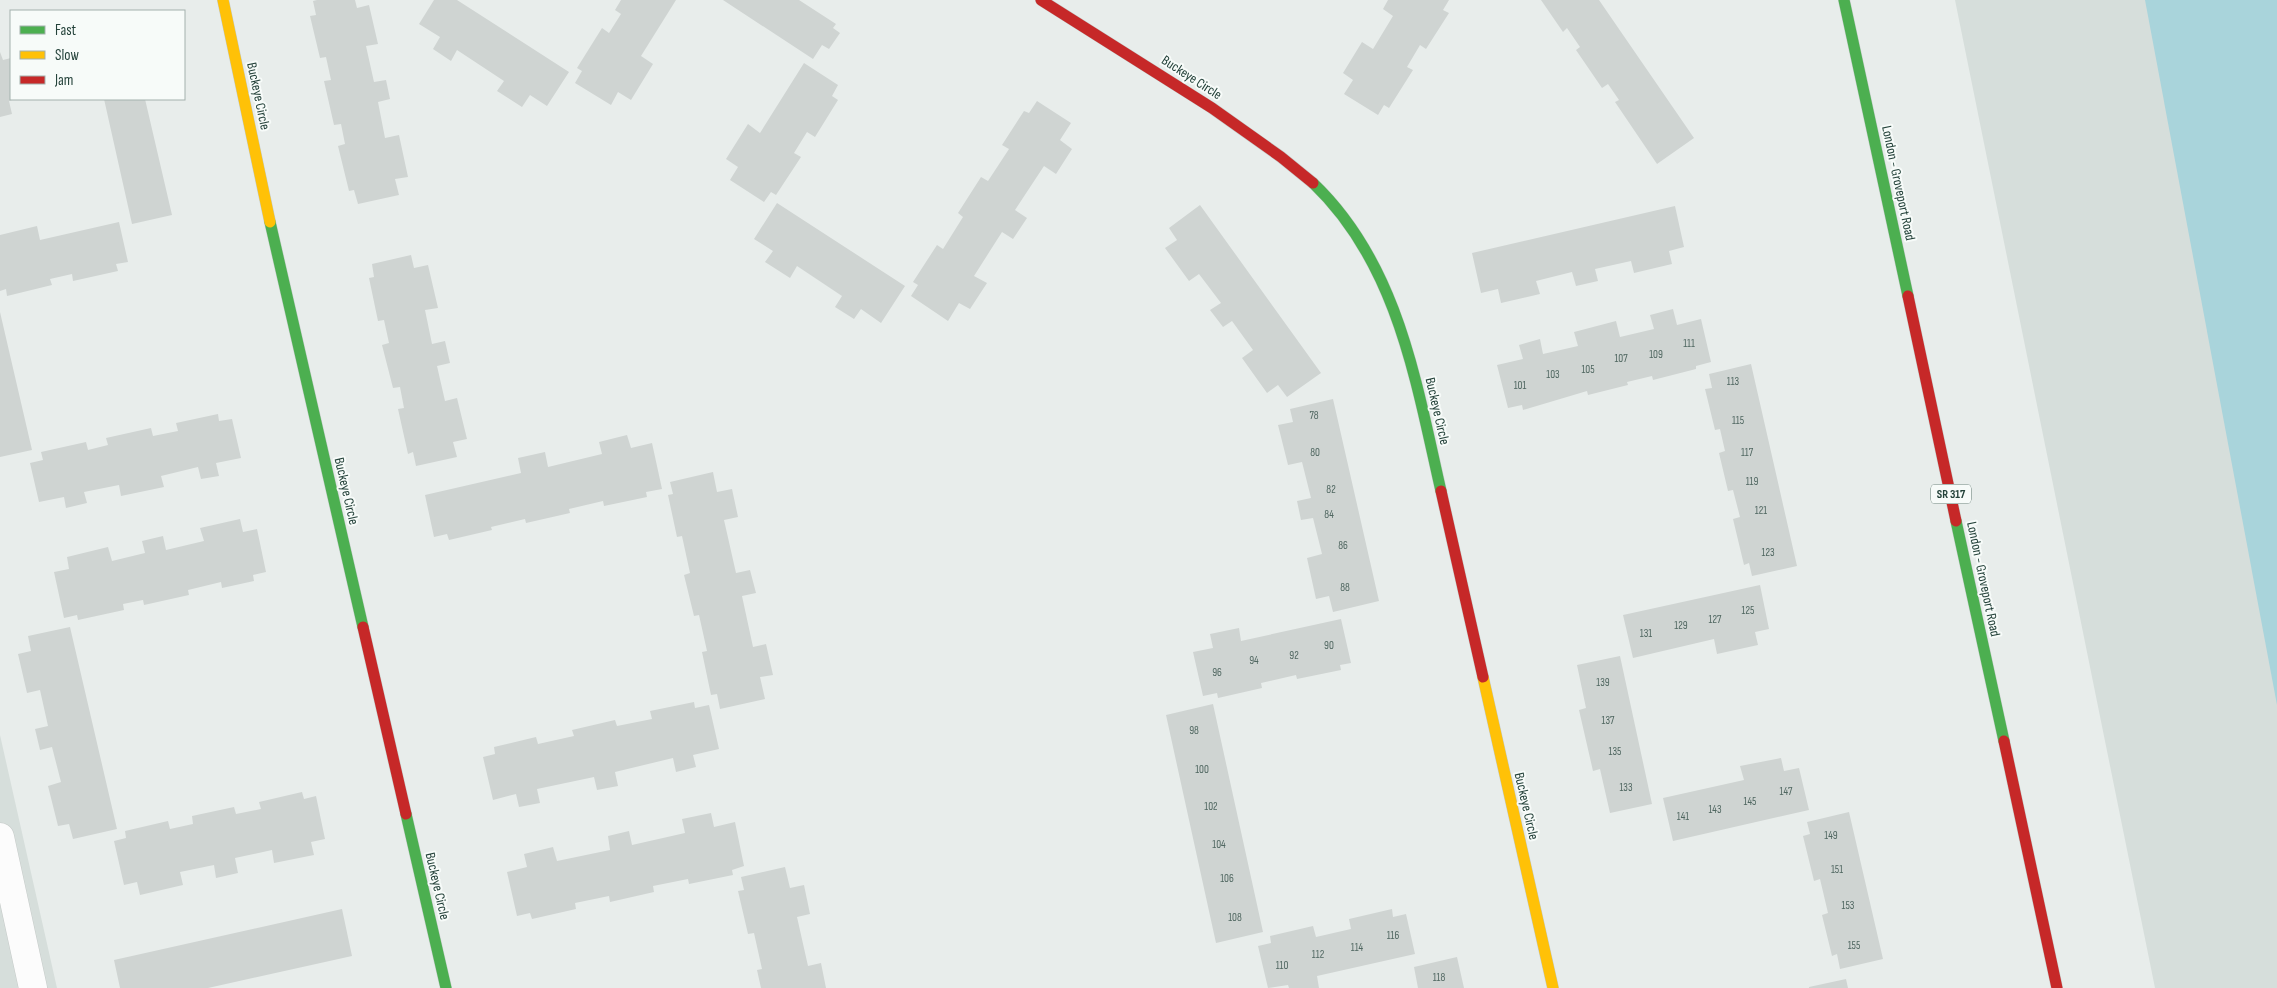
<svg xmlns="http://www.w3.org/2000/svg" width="2277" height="988" viewBox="0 0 2277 988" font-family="'Sofia Sans Condensed',sans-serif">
	<rect width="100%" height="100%" fill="#e8edeb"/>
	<!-- built -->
	<path fill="#d6dedb" d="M1955 0H2277V988H2155Z
		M0 735 57 988H0Z"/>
	<!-- water -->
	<path fill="#a9d4db" d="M2145 0H2277V705Z"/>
	<!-- building -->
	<path fill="#cfd4d2" d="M317 0H355L357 8 369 5 378 44 366 46 374 82 386 80 390 99 378 102 385 138 399 135 408 177 395 179 399 195 358 204 354 190 349 191 338 146 345 144 341 124 334 125 324 81 331 80 326 57 320 58 310 16 316 15 313 1Z
		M434 0H457L569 72 547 106 530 95 522 107 497 91 504 81 457 50 451 61 433 49 440 37 419 24Z
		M621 0H676L641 56 653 64 631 100 618 92 611 105 575 83 582 71 577 68 602 28 609 33 621 14 615 10Z
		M723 0H799L836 24 833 28 840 33 829 49 822 45 813 59Z
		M1388 0H1449L1443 10 1449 13 1426 49 1420 45 1407 67 1413 70 1389 108 1384 105 1378 115 1344 94 1353 80 1343 73 1362 42 1373 49 1393 16 1383 9Z
		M1541 0H1599L1694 138 1657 164 1615 102 1619 100 1608 84 1602 88 1576 50 1580 47 1567 28 1563 32Z
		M0 52 3 60 11 58V99H15L9 101 12 114 0 117Z
		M804 63 838 85 832 96 838 100 815 137 807 132 794 153 801 157 776 195 771 192 764 202 730 180 738 167 726 159 748 124 760 133Z
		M104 99H145L172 215 132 224Z
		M1037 101 1071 123 1060 140 1072 149 1056 174 1044 166 1015 210 1027 218 1013 239 1002 232 974 276 987 283 970 309 959 303 948 321 911 296 918 285 913 282 937 245 943 249 963 217 958 213 981 177 988 181 1009 149 1002 145 1024 111 1029 113Z
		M777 203 905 286 881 323 861 309 854 319 835 307 842 296 797 266 790 278 765 262 773 251 754 239Z
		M1200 205 1321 373 1287 397 1278 385 1267 393 1242 358 1253 350 1232 321 1223 327 1210 310 1221 303 1199 274 1189 281 1165 248 1177 240 1169 228Z
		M1675 206 1684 247 1669 251 1672 264 1634 273 1631 261 1595 269 1598 281 1576 286 1572 272 1536 281 1540 294 1501 303 1498 289 1481 293 1472 253Z
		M119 222 128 262 116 264 118 271 73 281 72 274 50 279 52 285 7 296 6 289 0 291V235L37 226 40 240Z
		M411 255 414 268 428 265 438 308 425 310 432 344 445 341 450 363 437 366 445 401 457 398 467 439 453 442 457 457 416 466 413 452 408 454 398 409 404 408 400 387 393 388 382 345 389 343 384 320 378 321 369 278 374 277 372 264Z
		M1673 309 1677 325 1701 319 1711 362 1696 366V369L1653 380 1652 376 1627 382 1628 385 1588 395 1587 391 1523 410 1522 405 1508 408 1497 365 1523 359 1519 345 1540 339 1543 354 1578 346 1574 332 1616 321 1620 337 1654 329 1650 315Z
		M0 312 32 450 0 457Z
		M1751 364 1797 566 1752 576 1749 563 1744 565 1733 519 1740 517 1733 490 1728 491 1719 453 1725 451 1720 429 1715 430 1705 389 1712 388 1709 374Z
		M1333 399 1379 601 1333 612 1329 596 1316 599 1307 558 1322 554 1313 518 1301 520 1297 501 1311 498 1302 462 1288 465 1278 425 1293 422 1290 409Z
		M218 414 219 421 232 419 241 458 216 463 219 476 201 479 198 467 161 476 164 487 121 496 119 485 84 492 87 503 66 508 64 497 39 502 30 463 43 460 41 452 86 442 88 450 108 445 106 438 151 428 153 436 178 431 176 423Z
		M627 435 631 448 652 443 662 489 646 492 647 497 604 506 603 501 569 509 570 513 526 523 525 519 491 527 492 530 449 540 447 534 434 537 425 495 521 473 518 458 545 452 548 467 602 454 599 442Z
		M713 472 717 492 732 489 738 517 724 520 736 573 750 570 756 593 742 596 753 647 766 644 773 675 760 677 765 699 720 709 717 694 711 695 702 652 707 651 699 615 694 616 684 575 690 573 682 536 677 537 668 495 673 494 670 482Z
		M240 519 243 532 257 529 266 572 253 575 254 581 222 588 221 582 188 590 189 595 144 605 143 600 123 604 124 610 78 620 77 615 64 618 54 572 69 569 67 557 108 547 112 561 145 553 142 541 163 536 166 550 204 541 200 528Z
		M1760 585 1769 629 1755 632 1758 645 1717 654 1714 639 1633 658 1623 615Z
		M1341 619 1351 663 1340 665 1341 670 1297 679 1296 675 1261 683 1262 688 1218 698 1217 693 1203 696 1193 652 1213 648 1210 634 1239 628 1241 641Z
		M70 627 117 829 73 839 69 824 58 826 48 786 61 782 52 747 40 750 35 729 48 726 40 690 27 693 18 654 31 651 28 636Z
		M1620 656 1652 804 1610 813 1600 769 1593 771 1579 710 1586 708 1577 665Z
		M694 702 695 708 709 705 719 749 693 755 696 767 676 772 673 758 615 772 618 786 597 790 594 777 537 789 540 803 519 807 516 794 493 800 483 757 495 754 494 747 536 737 538 744 574 736 572 730 615 720 617 726 652 719 650 711Z
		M1213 704 1263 932 1216 943 1166 715Z
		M1781 758 1784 771 1799 768 1809 810 1673 841 1663 798 1744 780 1740 766Z
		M302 792 304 799 316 796 325 839 311 842 314 855 274 863 272 850 235 858 238 873 216 878 214 865 180 872 183 885 140 895 137 882 124 885 114 841 126 838 125 831 168 821 170 829 193 824 192 816 234 807 236 814 261 809 259 802Z
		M1849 812 1883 959 1840 969 1837 954 1832 956 1822 915 1828 913 1820 879 1814 881 1803 836 1810 834 1807 822Z
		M711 813 714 827 735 822 744 866 732 870 733 875 689 884 688 879 653 886 654 892 610 902 609 896 575 903 576 909 532 919 530 913 517 916 507 872 527 867 524 854 553 847 557 861 610 850 608 836 629 831 632 845 685 833 682 819Z
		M785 867 790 888 804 885 810 914 797 917 808 966 821 963 826 988H761L757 970 762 969 754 933 748 934 738 891 744 890 741 877Z
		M342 909 352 956 208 988H120L114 960Z
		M1392 909 1393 917 1406 914 1415 954 1317 976 1319 988H1289L1288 985 1268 988 1258 946 1271 943 1270 936 1313 926 1316 937 1351 929 1349 919Z
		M1457 957 1464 988H1418L1414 967Z
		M1846 979 1848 988H1809V987Z"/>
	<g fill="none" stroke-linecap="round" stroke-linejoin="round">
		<defs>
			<path id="street" d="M0 837 33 988"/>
			<path id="fast" d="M1844 0 1908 296
				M1313 183C1398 264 1416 382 1441 491
				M270 222 363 627
				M1956 521 2004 741
				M406 814 446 988"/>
			<path id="slow" d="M223 0 270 222
				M1483 677 1553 988"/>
			<path id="jam" d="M1041 0 1212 108 1281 157 1313 183
				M1908 296 1956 521
				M1441 491 1483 677
				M363 627 406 814
				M2004 741 2057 988"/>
		</defs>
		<!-- street casing -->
		<use href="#street" stroke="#c5cac8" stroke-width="29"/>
		<!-- fast casing -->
		<use href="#fast" stroke="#c3cbc8" stroke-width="12"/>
		<!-- slow casing -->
		<use href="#slow" stroke="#c3cbc8" stroke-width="12"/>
		<!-- jam casing -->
		<use href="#jam" stroke="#c3cbc8" stroke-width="12"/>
		<!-- street -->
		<use href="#street" stroke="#fcfcfc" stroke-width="28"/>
		<!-- fast -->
		<use href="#fast" stroke="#4caf50" stroke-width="11"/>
		<!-- slow -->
		<use href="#slow" stroke="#ffc107" stroke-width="11"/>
		<!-- jam -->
		<use href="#jam" stroke="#c62828" stroke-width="11"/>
	</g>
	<g text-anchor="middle" stroke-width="4" stroke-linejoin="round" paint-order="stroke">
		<!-- number labels -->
		<g font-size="11" fill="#506761">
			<text x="1689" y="347">111</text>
			<text x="1656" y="358">109</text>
			<text x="1621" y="362">107</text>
			<text x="1588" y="373">105</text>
			<text x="1553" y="378">103</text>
			<text x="1733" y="385">113</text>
			<text x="1520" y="389">101</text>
			<text x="1314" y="419">78</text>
			<text x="1738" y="424">115</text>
			<text x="1315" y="456">80</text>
			<text x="1747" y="456">117</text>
			<text x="1752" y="485">119</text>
			<text x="1331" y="493">82</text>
			<text x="1761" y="514">121</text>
			<text x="1329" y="518">84</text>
			<text x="1343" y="549">86</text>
			<text x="1768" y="556">123</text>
			<text x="1345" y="591">88</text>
			<text x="1748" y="614">125</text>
			<text x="1715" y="623">127</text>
			<text x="1681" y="629">129</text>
			<text x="1646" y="637">131</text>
			<text x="1329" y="649">90</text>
			<text x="1294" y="659">92</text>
			<text x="1254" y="664">94</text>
			<text x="1217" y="676">96</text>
			<text x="1603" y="686">139</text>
			<text x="1608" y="724">137</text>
			<text x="1194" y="734">98</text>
			<text x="1615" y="755">135</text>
			<text x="1202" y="773">100</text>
			<text x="1626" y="791">133</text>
			<text x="1786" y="795">147</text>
			<text x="1750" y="805">145</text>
			<text x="1211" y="810">102</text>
			<text x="1715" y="813">143</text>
			<text x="1683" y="820">141</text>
			<text x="1831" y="839">149</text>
			<text x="1219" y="848">104</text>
			<text x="1837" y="873">151</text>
			<text x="1227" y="882">106</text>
			<text x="1848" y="909">153</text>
			<text x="1235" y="921">108</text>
			<text x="1393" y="939">116</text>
			<text x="1854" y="949">155</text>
			<text x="1357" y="951">114</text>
			<text x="1318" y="958">112</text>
			<text x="1282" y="969">110</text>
			<text x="1439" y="981">118</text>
		</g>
		<!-- shield labels -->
		<rect fill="#f7fbf9" stroke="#637a73" stroke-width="1" x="1931" y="484.5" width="40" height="19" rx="4"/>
		<g font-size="12" font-weight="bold" fill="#24423a">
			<text x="1951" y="498">SR 317</text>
		</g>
		<!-- street labels -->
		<g font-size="14" fill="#24423a" stroke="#f7fbf9">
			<text transform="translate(1192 77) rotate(33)" y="5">Buckeye Circle</text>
			<text transform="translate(259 96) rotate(78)" y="5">Buckeye Circle</text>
			<text transform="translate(1899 183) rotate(78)" y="5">London - Groveport Road</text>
			<text transform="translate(1438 411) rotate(77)" y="5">Buckeye Circle</text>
			<text transform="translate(347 491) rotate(77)" y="5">Buckeye Circle</text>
			<text transform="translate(1984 579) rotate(78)" y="5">London - Groveport Road</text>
			<text transform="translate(1527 806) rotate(77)" y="5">Buckeye Circle</text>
			<text transform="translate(438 886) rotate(77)" y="5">Buckeye Circle</text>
		</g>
	</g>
	<!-- legend -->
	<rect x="10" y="10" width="175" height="90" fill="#f7fbf9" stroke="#a3b1ad"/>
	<rect x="20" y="26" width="25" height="8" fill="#4caf50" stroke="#a3b1ad"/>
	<text x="55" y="35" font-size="15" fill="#24423a">Fast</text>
	<rect x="20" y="51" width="25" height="8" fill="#ffc107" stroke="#a3b1ad"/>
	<text x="55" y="60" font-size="15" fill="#24423a">Slow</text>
	<rect x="20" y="76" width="25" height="8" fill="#c62828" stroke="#a3b1ad"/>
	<text x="55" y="85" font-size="15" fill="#24423a">Jam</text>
</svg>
